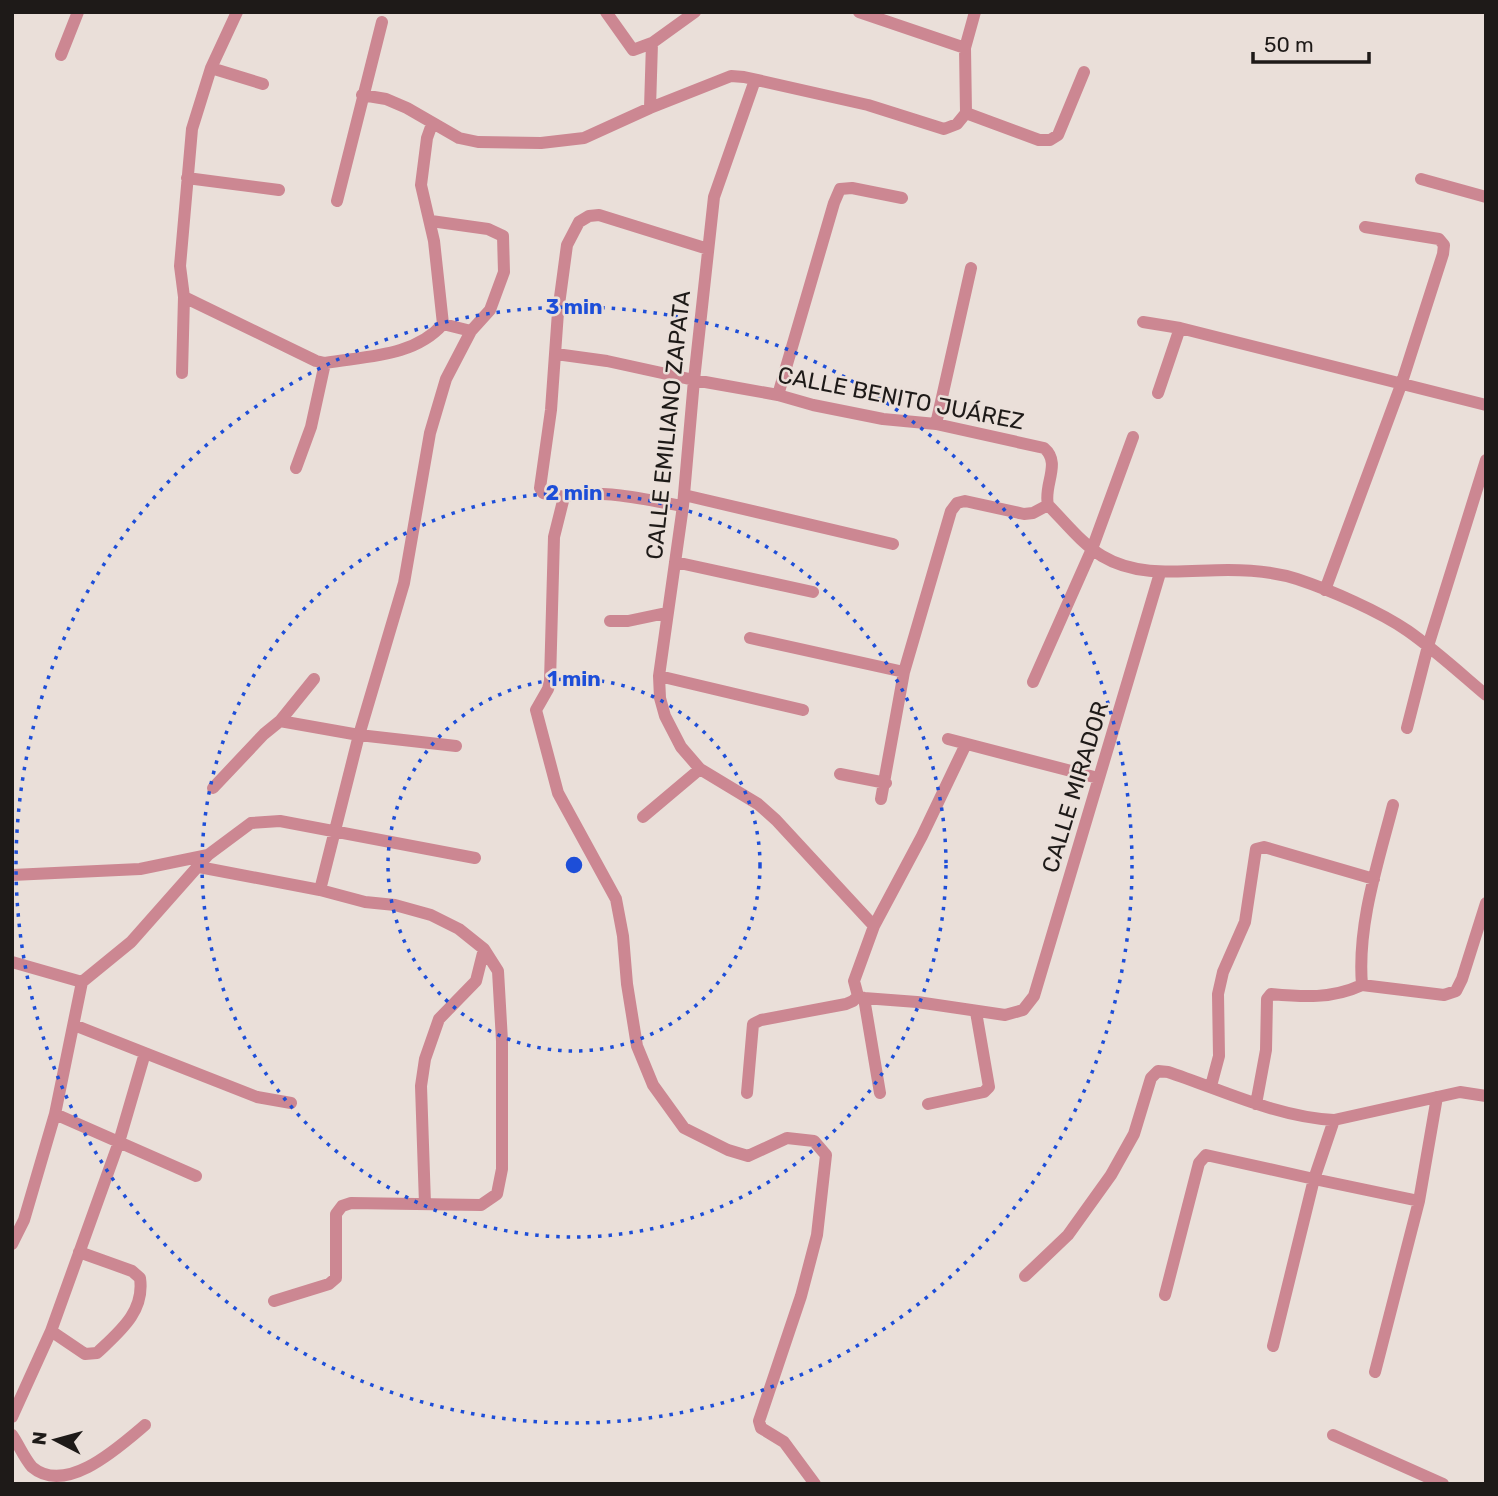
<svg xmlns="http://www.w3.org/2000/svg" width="1498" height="1496" viewBox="0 0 1498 1496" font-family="Rubik,sans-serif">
	<rect width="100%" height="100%" fill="#eadfd9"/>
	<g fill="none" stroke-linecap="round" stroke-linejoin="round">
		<!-- street -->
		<path stroke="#cc8792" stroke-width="12" d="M606 12 633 50 652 43 695 12
			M859 12 965 48
			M61 55 78 12
			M211 68 263 84
			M755 80 714 197 694 380 683 506 659 676 660 698 665 716 681 747 700 769 758 804 776 820 874 926 854 981 858 996 864 998 917 1002 1005 1015 1023 1010 1034 996 1160 573
			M362 95 386 99 407 108 459 138 478 142 541 143 584 138 650 108 731 76 744 77 868 105 944 129 957 124 966 113
			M650 108 652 43
			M966 113 1039 140H1050L1058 135 1084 72
			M966 113 965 48 975 12
			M432 124 427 138 421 185 434 241 443 324
			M187 178 279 190
			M1421 179 1486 197
			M337 201 382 22
			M708 249 599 215 589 216 579 222 567 245 558 312 551 410 540 488 543 493 564 497 554 537 550 681 548 689 536 710 558 793 616 899 623 936 627 984 637 1046 653 1085 684 1128 728 1150 748 1156 787 1138 814 1141 826 1155 817 1235 801 1296 759 1421 761 1428 784 1442 815 1484
			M184 297 316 361 325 363C366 356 414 357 443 324L471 331
			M1143 322 1180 328 1486 405
			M556 354 607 361 694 380 778 395 813 405 883 419 936 424 1044 448C1062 463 1043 485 1048 505 1065 522 1082 544 1102 556 1140 579 1186 570 1228 570 1250 570 1275 572 1297 579 1330 590 1379 611 1408 631 1435 650 1460 673 1486 695
			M182 373 184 297 180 266 192 129 211 68 237 12
			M1158 393 1180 328
			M778 395 834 203 840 189 852 188 902 198
			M936 424 971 268
			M296 468 311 427 325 363
			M684 495 893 544
			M564 497C603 488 645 500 683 506
			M675 562 813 592
			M1325 590 1401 385 1443 254 1444 245 1439 239 1365 227
			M610 621H628L666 613
			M750 638 904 672
			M659 676 803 710
			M1033 682 1092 549 1133 437
			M280 721 359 735 456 746
			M1407 728 1428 646 1486 460
			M948 739 1098 778
			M840 774 886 783
			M213 788 264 734 280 721 314 679
			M881 799 904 672 951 511 957 503 965 501 1024 514 1033 513 1048 505
			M643 817 700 769
			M199 867 320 890 365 902 395 905 431 915 459 929 484 949 498 971 502 1041V1169L497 1194 481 1205 351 1203 342 1206 336 1214V1278L329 1284 274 1301
			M12 875 140 869 208 855
			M320 890 359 735 404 583 430 433 446 379 471 331 490 310 504 272 503 236 488 229 431 221
			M874 926 922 836 966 744
			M12 962 82 982
			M82 982 131 942 208 855 251 823 280 821 475 858
			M1362 985 1444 995 1456 991 1462 979 1486 903
			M1362 985C1357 925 1378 863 1393 805
			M864 998 880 1093
			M145 1053 257 1097 291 1103
			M1211 1086 1219 1056 1218 994 1223 972 1245 922 1256 849 1264 847 1374 879
			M747 1093 753 1024 761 1020 846 1004 853 1001 858 996
			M928 1104 984 1092 989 1087 976 1012
			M1256 1104 1266 1050 1267 999 1271 994C1303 997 1332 999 1362 985
			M55 1114 196 1176
			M1419 1201 1437 1097
			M425 1204 421 1086 425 1059 439 1019 476 981 484 949
			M12 1244 24 1220 55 1114 82 982
			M1025 1276 1068 1235 1111 1175 1134 1134 1151 1078 1158 1071 1168 1072C1222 1090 1277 1117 1334 1120L1460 1092 1486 1096
			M1165 1295 1199 1163 1206 1155 1314 1179 1334 1120
			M51 1331 85 1354 97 1353C119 1332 145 1312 140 1278L132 1271 79 1252
			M1273 1346 1314 1179 1419 1201 1375 1372
			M12 1417 51 1331 119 1142 145 1053 74 1025
			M12 1435C19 1445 24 1458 32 1467 66 1496 119 1447 145 1425
			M1333 1435 1443 1484"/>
	</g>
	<!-- distance rings -->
	<g fill="none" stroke="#1d4ed8" stroke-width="3.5" stroke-dasharray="3.5 7">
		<circle cx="574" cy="865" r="186"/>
		<circle cx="574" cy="865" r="372"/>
		<circle cx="574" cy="865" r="558"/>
	</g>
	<g text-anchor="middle" stroke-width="5" stroke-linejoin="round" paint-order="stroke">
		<!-- street labels -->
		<g font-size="23" fill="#1e1a18" stroke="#eadfd9">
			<text transform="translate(901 398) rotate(11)" y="8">CALLE BENITO JUÁREZ</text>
			<text transform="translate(668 425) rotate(-84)" y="8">CALLE EMILIANO ZAPATA</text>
			<text transform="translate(1075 787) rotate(-73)" y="8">CALLE MIRADOR</text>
		</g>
	</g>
	<circle cx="574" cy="865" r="10" fill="#1d4ed8" stroke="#eadfd9" stroke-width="3.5"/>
	<g font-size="21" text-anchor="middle" font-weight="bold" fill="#1d4ed8" stroke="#eadfd9" stroke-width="5" stroke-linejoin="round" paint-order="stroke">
		<text x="574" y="314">3 min</text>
		<text x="574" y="500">2 min</text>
		<text x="574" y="686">1 min</text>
	</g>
	<!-- border -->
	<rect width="1498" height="1496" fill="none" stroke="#1e1a18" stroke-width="28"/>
	<!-- north arrow -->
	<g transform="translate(56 1440) rotate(276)" stroke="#eadfd9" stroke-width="5" paint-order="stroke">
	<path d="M0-5L12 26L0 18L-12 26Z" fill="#1e1a18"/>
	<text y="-10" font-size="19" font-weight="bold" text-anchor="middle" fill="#1e1a18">N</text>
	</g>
	<!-- scale -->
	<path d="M1253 52v10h116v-10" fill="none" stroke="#1e1a18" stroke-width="3.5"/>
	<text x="1264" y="52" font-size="21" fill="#1e1a18" stroke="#eadfd9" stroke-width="5" paint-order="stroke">50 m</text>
</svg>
